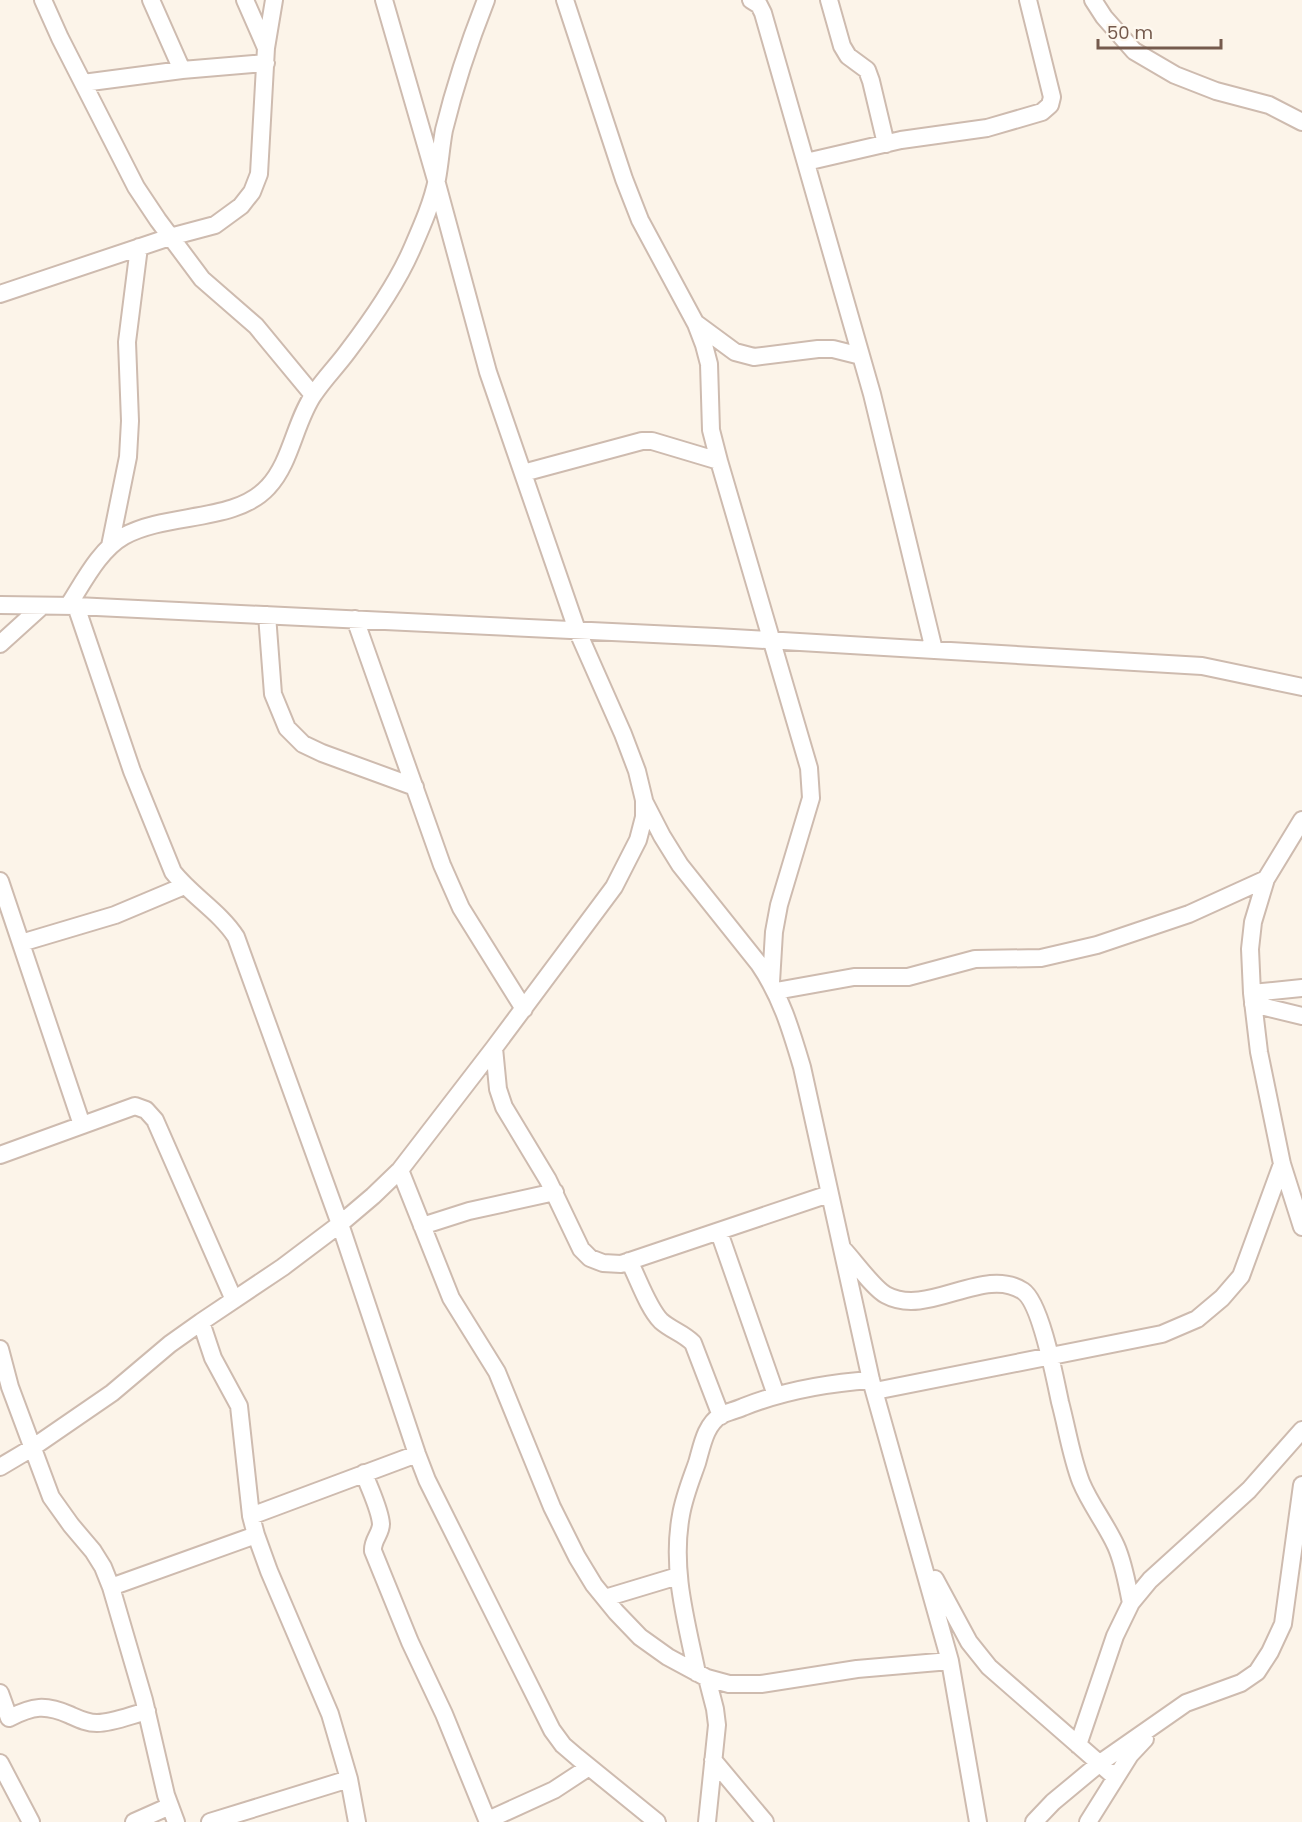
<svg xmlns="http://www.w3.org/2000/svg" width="1302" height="1822" viewBox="0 0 1302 1822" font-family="Poppins,sans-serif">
	<rect width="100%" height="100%" fill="#fcf4e9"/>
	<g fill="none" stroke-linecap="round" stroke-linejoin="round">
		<defs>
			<path id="minor" d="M43 0 60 38 136 187 158 220 202 279 256 326 313 395
				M151 0 182 70
				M245 0 266 48
				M565 0 624 179 640 220 696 324 704 345 709 364 711 430 719 461 809 768 811 798 779 905 774 932 771 982
				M751 0 759 5 763 13 872 394 934 650
				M829 0 842 46 848 56 867 70 871 81 886 144
				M1093 0 1104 17 1134 51 1175 75 1216 91 1269 105 1302 122
				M83 83 182 70 266 63
				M806 162 901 140 987 128 1042 112 1050 105 1052 97 1028 0
				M0 294 170 237 215 225 241 206 252 192 259 174 266 48 274 0
				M697 324 735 352 754 357 818 349H833L861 356
				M523 473 642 441H652L719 461
				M110 546 128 457 130 421 127 342 139 247
				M0 605 76 606 716 637 1202 666 1302 687
				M68 606C83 583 99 550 124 536 168 512 235 523 268 487 291 463 295 421 314 394 324 379 337 366 348 351 370 322 396 285 411 251 421 228 432 204 437 179 440 163 441 146 444 130 455 85 469 43 486 0
				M76 606 132 771 173 872C192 896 220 912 236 937L340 1224 417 1454 427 1480 552 1730 563 1745 577 1757 657 1822
				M267 615 273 694 287 728 303 744 322 753 415 787
				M355 619 442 865 461 908 524 1009
				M0 644 42 606
				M645 803 662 836 680 865 759 964C781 996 791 1030 802 1067L871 1380 950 1661 978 1822
				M1302 820 1266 879 1253 922 1250 949 1252 993 1259 1052 1282 1164 1302 1227
				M0 881 82 1125
				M21 943 115 915 184 886
				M776 991 854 977H908L975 959 1041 958 1097 945 1189 914 1266 879
				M1252 993 1302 988
				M1253 1004 1302 1016
				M494 1048 498 1089 504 1107 548 1180 581 1249 590 1258 603 1263 621 1264 829 1194
				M0 1155 135 1106 146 1110 155 1120 234 1300
				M400 1170 451 1298 497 1372 552 1507 577 1557 594 1585 616 1612 640 1637 668 1657 707 1678 729 1684H761L857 1669 950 1661
				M422 1226 469 1211 555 1192
				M719 1232 776 1395
				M842 1248C853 1259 873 1288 886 1295 928 1318 984 1265 1023 1291 1041 1303 1055 1379 1060 1402 1067 1428 1071 1456 1081 1482 1090 1504 1106 1524 1116 1546 1124 1564 1127 1584 1131 1603
				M629 1261C638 1278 648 1308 661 1321 671 1330 683 1333 693 1343L721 1416
				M201 1322 213 1358 239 1406 251 1516 256 1535 269 1571 330 1714 349 1779 357 1822
				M0 1349 10 1387 51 1497 71 1525 93 1551 103 1567 111 1587 144 1700 166 1795 176 1822
				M875 1391 1162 1334 1197 1319 1222 1298 1241 1276 1282 1164
				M0 1467 32 1448 112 1393 170 1344 201 1322 283 1267 340 1224 373 1196 400 1170 494 1048 614 887 638 840 644 817V800L637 771 623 734 577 630 488 372 436 180 384 0
				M364 1473C369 1488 380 1509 381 1524 381 1534 372 1540 373 1551L410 1642 444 1714 488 1822
				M251 1516 417 1454
				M935 1579 969 1642 989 1667 1115 1777
				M111 1587 256 1535
				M605 1598 678 1576
				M697 1673C686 1620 671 1569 681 1515 684 1497 691 1480 697 1463 702 1446 705 1425 721 1415 728 1412 736 1410 743 1407 783 1391 828 1383 871 1380
				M0 1693 9 1718C33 1706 45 1704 70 1715 79 1719 87 1723 97 1723 113 1723 131 1715 147 1711
				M1078 1745 1115 1636 1131 1603 1150 1580 1249 1490 1302 1430
				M713 1760 765 1822
				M0 1763 31 1822
				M488 1820 554 1790 589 1767
				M134 1822 170 1806
				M210 1822 349 1779
				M707 1822 717 1725 715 1709 707 1678
				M1034 1822 1053 1802 1100 1763 1186 1703 1241 1683 1257 1672 1270 1652 1283 1624 1302 1485
				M1088 1822 1130 1755 1145 1739"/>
		</defs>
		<!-- minor casing -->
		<use href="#minor" stroke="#cebbaf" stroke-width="20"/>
		<!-- minor -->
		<use href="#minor" stroke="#fff" stroke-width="16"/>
	</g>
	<!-- scale -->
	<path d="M1098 39v9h123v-9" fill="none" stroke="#755a4d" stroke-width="3"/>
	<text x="1107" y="39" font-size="18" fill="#755a4d" stroke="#fef8ef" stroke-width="4.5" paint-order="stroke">50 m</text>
</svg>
